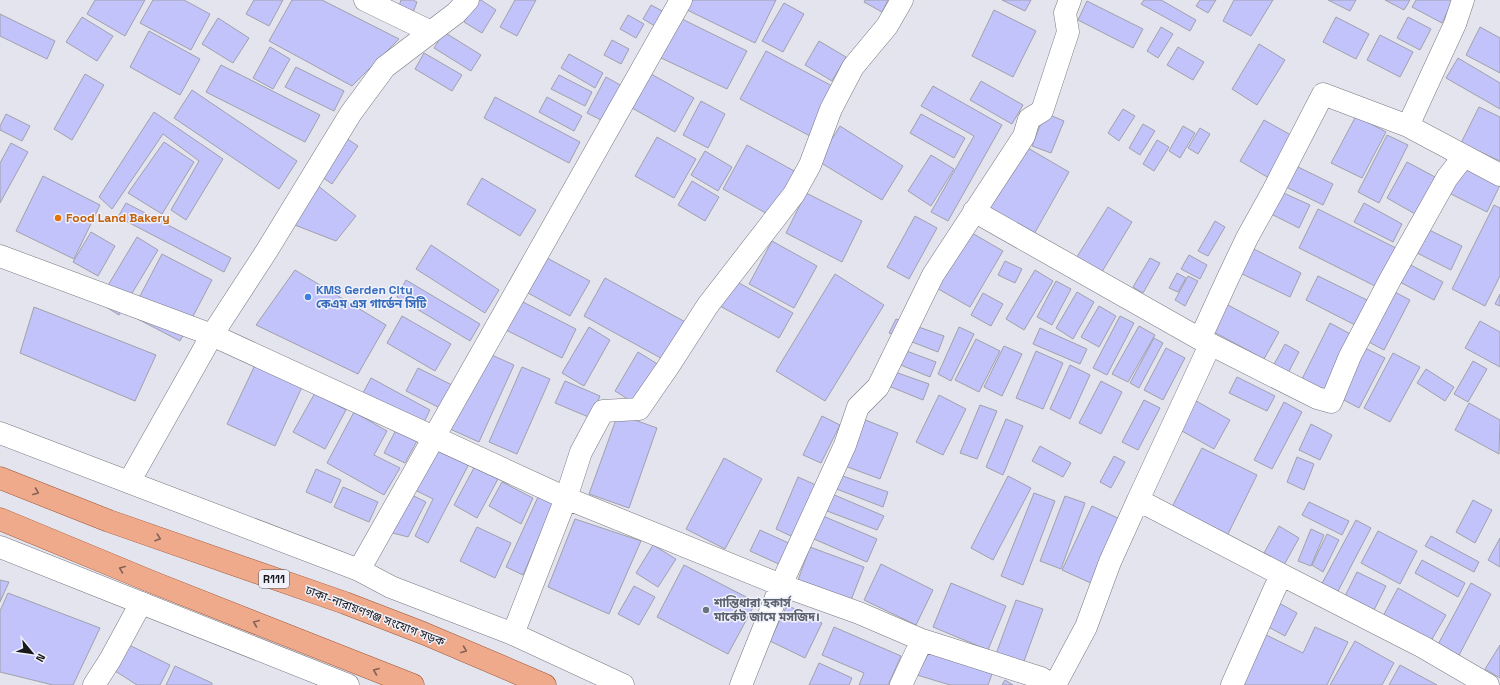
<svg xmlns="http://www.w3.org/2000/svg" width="1500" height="685" viewBox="0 0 1500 685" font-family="'Space Grotesk','Noto Sans Bengali',sans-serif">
	<rect width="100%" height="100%" fill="#e3e4ee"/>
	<!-- building -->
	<path fill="#c1c3fa" stroke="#a1a1ab" d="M95 0H145L125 36 87 14Z
		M153 0H184L210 14 191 50 140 23Z
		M254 0H283L269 26 246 14Z
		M292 0H322L399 39 352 86 269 41Z
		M401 0H413L417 2 412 15 398 9Z
		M478 0H481L496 10 482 33 464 22Z
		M515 0H536L517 36 500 27Z
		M684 0H776L755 43 681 7Z
		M865 0H888L882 12 864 2Z
		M1002 0H1031L1025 11Z
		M1144 0H1161L1196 20 1190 31 1141 4Z
		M1200 0H1216L1208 13 1196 6Z
		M1234 0H1273L1251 36 1223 21Z
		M1328 0H1356L1350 11Z
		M1385 0H1410L1404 10Z
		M1416 0H1453L1442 23 1412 7Z
		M1087 1 1143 29 1133 48 1078 20Z
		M784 3 804 14 783 52 762 41Z
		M651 5 668 14 660 29 643 19Z
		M994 10 1036 31 1013 77 972 56Z
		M0 14 55 41 47 59 0 36Z
		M628 15 644 24 636 38 620 29Z
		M82 17 113 36 97 61 66 42Z
		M1336 17 1369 34 1356 59 1323 42Z
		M1408 17 1431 29 1420 50 1397 38Z
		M218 18 249 38 233 63 202 44Z
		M680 18 747 51 727 89 659 57Z
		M1161 27 1173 34 1158 58 1147 51Z
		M1480 27 1500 38V73L1466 55Z
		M149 31 200 59 180 95 130 67Z
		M444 32 481 55 471 71 434 48Z
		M1380 35 1413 52 1400 77 1367 60Z
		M612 40 629 49 621 64 604 55Z
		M819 41 846 57 832 81 805 65Z
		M1259 44 1285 60 1257 105 1232 89Z
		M270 47 290 59 273 89 253 78Z
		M1178 47 1204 62 1193 80 1167 65Z
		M766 51 836 88 810 136 740 99Z
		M424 53 462 75 452 91 415 69Z
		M569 54 603 73 595 88 561 68Z
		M1458 58 1500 83V109L1446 78Z
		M221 65 320 115 305 142 206 92Z
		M296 67 344 91 334 111 285 87Z
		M642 69 694 98 675 132 623 103Z
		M85 74 104 85 72 140 54 129Z
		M559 75 592 92 585 106 551 89Z
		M606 77 622 86 603 121 587 113Z
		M981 81 1023 105 1012 124 970 100Z
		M933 86 1002 125 948 221 931 212 974 136 921 106Z
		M192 90 297 161 279 189 174 118Z
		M495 97 580 142 569 163 484 118Z
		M547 97 582 116 574 131 539 112Z
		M701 101 725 114 708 148 683 135Z
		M1479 107 1500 117V161L1461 143Z
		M1123 109 1135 116 1119 141 1108 133Z
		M154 112 223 159 186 220 171 210 199 161 163 134 112 209 99 197Z
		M1045 113 1064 121 1051 153 1032 146Z
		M6 114 30 126 22 141 0 130V126Z
		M921 114 965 138 954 158 910 133Z
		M1356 116 1386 132 1362 178 1331 163Z
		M1264 120 1298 139 1274 181 1240 161Z
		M1143 124 1155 131 1140 155 1129 148Z
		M840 126 903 166 882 200 818 161Z
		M1183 126 1195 133 1180 158 1169 151Z
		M1200 128 1210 134 1198 154 1188 148Z
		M1387 135 1408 145 1379 203 1358 192Z
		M343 136 358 146 332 184 318 174Z
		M657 137 696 159 674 198 635 176Z
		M1157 140 1169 147 1154 171 1143 164Z
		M164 142 194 162 162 214 128 193Z
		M11 143 28 152 0 203V163Z
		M1021 144 1069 172 1033 236 985 209Z
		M747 145 796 172 771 216 723 189Z
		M705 151 732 167 718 191 691 175Z
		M931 155 954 169 931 206 908 191Z
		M1407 162 1437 178 1417 215 1387 198Z
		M1294 165 1333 184 1323 205 1284 186Z
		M1463 165 1500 185 1487 212 1449 193Z
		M43 176 100 205 74 259 16 231Z
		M482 178 536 210 520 236 467 204Z
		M692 181 719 197 705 221 678 205Z
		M317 185 356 216 336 241 287 222Z
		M1277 190 1310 205 1299 228 1267 212Z
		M806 193 862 221 842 262 786 233Z
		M126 203 231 258 224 272 118 217Z
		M1364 203 1402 224 1393 242 1354 222Z
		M1494 205 1500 208V276L1485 306 1452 289Z
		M1108 207 1132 222 1100 275 1075 260Z
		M1318 209 1400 250 1381 289 1299 248Z
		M915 216 937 228 909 279 887 267Z
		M1215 221 1225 227 1208 256 1198 251Z
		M1419 225 1462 246 1451 270 1407 248Z
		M965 229 1003 251 970 307 933 286Z
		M91 232 115 246 98 276 73 262Z
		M137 237 158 250 119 315 98 302Z
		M772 241 817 266 794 308 749 284Z
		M431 245 499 290 485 313 416 269Z
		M1248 246 1301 273 1290 297 1236 271Z
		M162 254 212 280 180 341 130 315Z
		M1189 255 1207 265 1200 279 1181 269Z
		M547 258 590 281 570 316 528 293Z
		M1150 258 1160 263 1143 293 1133 287Z
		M1005 261 1022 269 1015 283 998 275Z
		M1405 262 1443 282 1434 300 1396 280Z
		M295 270 386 325 358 374 256 325Z
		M1035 270 1053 281 1024 330 1006 319Z
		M1177 273 1186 278 1178 292 1169 288Z
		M835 274 884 305 825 401 776 371Z
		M1188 276 1198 281 1185 306 1175 300Z
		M1318 276 1371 302 1359 327 1306 300Z
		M605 278 689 324 668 362 584 316Z
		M732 279 793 313 779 338 718 305Z
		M406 280 480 324 470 341 397 297Z
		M1056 281 1071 289 1052 325 1037 317Z
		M1391 290 1410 300 1384 350 1365 340Z
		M1077 292 1094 302 1073 339 1056 328Z
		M983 293 1003 304 991 326 971 315Z
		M1500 294V306L1495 304Z
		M521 301 576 329 562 358 506 330Z
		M1226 304 1279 332 1264 359 1212 331Z
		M1099 306 1116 316 1099 347 1081 337Z
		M34 307 156 355 135 401 20 353Z
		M402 316 451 344 435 371 387 343Z
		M1120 316 1134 323 1107 375 1093 368Z
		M896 319 944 336 938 352 889 333Z
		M1480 321 1500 332V367L1465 348Z
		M1330 323 1354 336 1324 393 1301 381Z
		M1139 326 1155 335 1128 382 1112 374Z
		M589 327 610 340 584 386 562 373Z
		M959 327 974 334 951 381 938 374Z
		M1040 328 1087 349 1080 364 1033 344Z
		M1154 338 1163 343 1139 388 1130 383Z
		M976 339 1000 351 979 392 955 380Z
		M888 344 936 362 930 377 881 357Z
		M1285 344 1299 352 1287 375 1272 368Z
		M1004 346 1022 354 1002 396 984 387Z
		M1166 348 1185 358 1163 400 1144 390Z
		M1365 348 1385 358 1359 408 1340 398Z
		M1036 351 1063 363 1043 409 1016 398Z
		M485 352 514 365 479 442 450 429Z
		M638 352 659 365 636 404 615 391Z
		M1393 353 1420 367 1390 422 1364 408Z
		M1473 361 1487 369 1468 402 1454 394Z
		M255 365 302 387 275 446 227 424Z
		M1070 365 1090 375 1070 419 1050 409Z
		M522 367 550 379 517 454 489 442Z
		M881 367 929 384 923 400 874 380Z
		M418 368 452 385 440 408 406 391Z
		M1426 369 1454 387 1445 401 1417 383Z
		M1237 377 1275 396 1267 411 1229 393Z
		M371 378 430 410 423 424 363 393Z
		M565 381 600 396 591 418 555 403Z
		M1101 381 1122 392 1101 434 1079 423Z
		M315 393 346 410 325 449 293 432Z
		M939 395 966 409 943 455 916 442Z
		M1189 397 1230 420 1214 449 1173 426Z
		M1144 400 1160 408 1138 450 1122 442Z
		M1284 402 1302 412 1272 469 1254 460Z
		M1469 403 1500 420 1499 454 1455 430Z
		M980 405 997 411 977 459 960 453Z
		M354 412 387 431 374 455 400 468 384 495 327 463Z
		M618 414 657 428 629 508 589 494Z
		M822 416 840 425 821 463 803 455Z
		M863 419 898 433 880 479 845 466Z
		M1006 419 1023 426 1003 475 986 467Z
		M1311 424 1332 435 1320 460 1299 450Z
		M396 430 417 441 405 463 384 453Z
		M438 446 470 462 428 543 415 536 433 499 415 490Z
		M1040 446 1071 463 1063 477 1032 461Z
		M1202 448 1257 475 1227 536 1171 509Z
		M1114 456 1125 462 1111 488 1100 482Z
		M1297 457 1314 464 1304 490 1287 482Z
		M724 458 762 479 725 549 686 529Z
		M475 466 498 479 477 518 454 505Z
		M316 469 341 480 331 503 306 492Z
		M840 475 888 492 883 507 834 488Z
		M1008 476 1031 488 993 560 971 548Z
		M798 477 818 486 795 538 776 529Z
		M502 482 533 498 521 524 489 506Z
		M343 487 378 502 369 522 334 507Z
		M1034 493 1055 501 1023 585 1001 576Z
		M832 494 884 516 877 530 827 511Z
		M412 495 426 502 408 537 389 532Z
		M1065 496 1085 503 1061 569 1040 561Z
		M538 497 554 502 523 575 506 567Z
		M1473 500 1492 510 1475 543 1456 532Z
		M1309 502 1349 521 1342 535 1302 515Z
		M1092 506 1122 520 1093 584 1062 570Z
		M823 516 877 539 867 562 814 539Z
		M575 519 641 541 609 614 548 587Z
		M1356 520 1371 528 1336 595 1320 587Z
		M1279 526 1299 538 1284 565 1264 553Z
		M477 527 511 543 495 578 460 561Z
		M1311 529 1324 535 1311 566 1298 561Z
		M760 530 793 545 783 566 750 551Z
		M1378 531 1417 551 1400 584 1361 563Z
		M1327 534 1339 540 1323 572 1312 565Z
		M1431 536 1479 562 1474 572 1425 546Z
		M1500 538V567L1488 560Z
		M653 545 676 559 658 587 636 573Z
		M810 547 864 567 851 600 798 580Z
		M1422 560 1465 583 1458 597 1415 573Z
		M881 564 933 590 916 625 864 600Z
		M684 565 756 602 728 654 657 617Z
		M1357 572 1386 586 1372 614 1343 600Z
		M0 580 9 582 0 602Z
		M951 583 1006 606 988 650 933 627Z
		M1471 583 1491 594 1456 661 1435 650Z
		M634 586 655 597 639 625 618 614Z
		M1398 588 1446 615 1428 646 1381 620Z
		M8 593 100 628 73 685H53L0 672V611Z
		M1263 594 1297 613 1285 636 1250 617Z
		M1016 600 1043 609 1023 664 996 654Z
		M787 605 822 623 805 658 770 641Z
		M834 627 901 656 888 685H859L864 673 822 655Z
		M1315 627 1348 642 1327 685H1230L1256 630 1303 653Z
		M1355 641 1394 663 1382 685H1330Z
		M125 643 170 665 160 685H137L112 669Z
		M1500 645V678L1485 669Z
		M930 651 992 674 988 685H950L917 675Z
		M819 663 852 678 849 685H809Z
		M1400 665 1437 685H1389Z
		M175 666 212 683V685H166Z
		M1005 680 1013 685H1002Z"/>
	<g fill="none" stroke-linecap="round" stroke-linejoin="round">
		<defs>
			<path id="minor" d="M365 0 431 32
				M1463 0 1455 24 1408 126 1500 175
				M1408 126 1323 94 1273 191 1247 238 1228 278 1200 339 1317 398 1331 402 1350 356 1391 278 1447 178 1464 156
				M974 211 1200 339
				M0 256 212 335 566 498 781 585 859 613 922 640 1041 678 1052 685
				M129 482 212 335 266 252 351 113 385 67 456 13 468 0
				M1138 500 1210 345
				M359 570 681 0
				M513 634 566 498 581 452 603 411 639 409 668 367 708 305 794 194 810 165 831 109 853 67 887 26 902 0
				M94 685 110 660 141 603
				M741 685 781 585 845 445 858 407 878 387 933 275 1024 136 1029 119 1042 111 1068 32 1065 13 1070 0
				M901 685 922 640
				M1055 685 1086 627 1110 562 1138 500 1282 575
				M1232 685 1275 588 1282 575 1423 647 1488 685"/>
			<path id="tertiary" d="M0 433 359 570 391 587 513 634 623 685
				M0 547 348 685"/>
			<path id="primary" d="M0 478 109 521 345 603 423 633 545 685
				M0 519 152 582 413 685"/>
		</defs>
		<!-- minor casing -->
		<use href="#minor" stroke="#787881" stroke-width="23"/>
		<!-- tertiary casing -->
		<use href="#tertiary" stroke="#787881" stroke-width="23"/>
		<!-- primary casing -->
		<use href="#primary" stroke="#9d5333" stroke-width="23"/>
		<!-- minor -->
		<use href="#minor" stroke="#fff" stroke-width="22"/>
		<!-- tertiary -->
		<use href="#tertiary" stroke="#fff" stroke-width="22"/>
		<!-- primary -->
		<use href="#primary" stroke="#efaa8c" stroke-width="22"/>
	</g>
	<!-- one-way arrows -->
	<defs><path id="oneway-chevron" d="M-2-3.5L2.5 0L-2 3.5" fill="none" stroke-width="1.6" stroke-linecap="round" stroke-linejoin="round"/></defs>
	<g stroke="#846254">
		<use href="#oneway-chevron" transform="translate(36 492) rotate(22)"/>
		<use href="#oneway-chevron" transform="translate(158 538) rotate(19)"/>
		<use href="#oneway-chevron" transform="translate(122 569) rotate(-158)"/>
		<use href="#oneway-chevron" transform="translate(256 623) rotate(-158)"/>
		<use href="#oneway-chevron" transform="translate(464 650) rotate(22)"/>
		<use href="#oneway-chevron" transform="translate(376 671) rotate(-158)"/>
	</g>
	<!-- markers -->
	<circle fill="#e8710a" stroke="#f0f1fb" stroke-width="1.5" cx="58" cy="218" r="4"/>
	<circle fill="#3f7fe0" stroke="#f0f1fb" stroke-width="1.5" cx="308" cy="297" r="4"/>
	<circle fill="#6b7280" stroke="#f0f1fb" stroke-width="1.5" cx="706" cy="610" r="4"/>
	<g text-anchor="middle" stroke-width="3" stroke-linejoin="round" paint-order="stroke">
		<!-- shield labels -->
		<rect fill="#f0f1fb" stroke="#595a5f" stroke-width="1" x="259" y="570" width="30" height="18" rx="3"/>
		<g font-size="11" font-weight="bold" fill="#18191c">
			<text x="274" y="583">R111</text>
		</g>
		<!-- food labels -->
		<g font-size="12" font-weight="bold" fill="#c56008" stroke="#f0f1fb" text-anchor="start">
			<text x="66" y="222">Food Land Bakery</text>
		</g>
		<!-- shop labels -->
		<g font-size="12" font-weight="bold" fill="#366cbe" stroke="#f0f1fb" text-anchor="start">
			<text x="316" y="294">KMS Gerden City<tspan x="316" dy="14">কেএম এস গার্ডেন সিটি</tspan></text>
		</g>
		<!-- worship labels -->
		<g font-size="12" font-weight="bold" fill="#5b616d" stroke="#f0f1fb" text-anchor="start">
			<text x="714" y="607">শান্তিধারা হকার্স<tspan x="714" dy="14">মার্কেট জামে মসজিদ।</tspan></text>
		</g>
		<!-- street labels -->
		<g font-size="12" fill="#18191c" stroke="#f0f1fb">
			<text transform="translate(375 616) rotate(21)" y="4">ঢাকা-নারায়ণগঞ্জ সংযোগ সড়ক</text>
		</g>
	</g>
	<!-- north arrow -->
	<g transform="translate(32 653) rotate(119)" stroke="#f0f1fb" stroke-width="3" paint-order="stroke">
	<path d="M0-3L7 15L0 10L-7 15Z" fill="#18191c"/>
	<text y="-6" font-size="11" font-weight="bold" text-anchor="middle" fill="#18191c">N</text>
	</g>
</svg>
